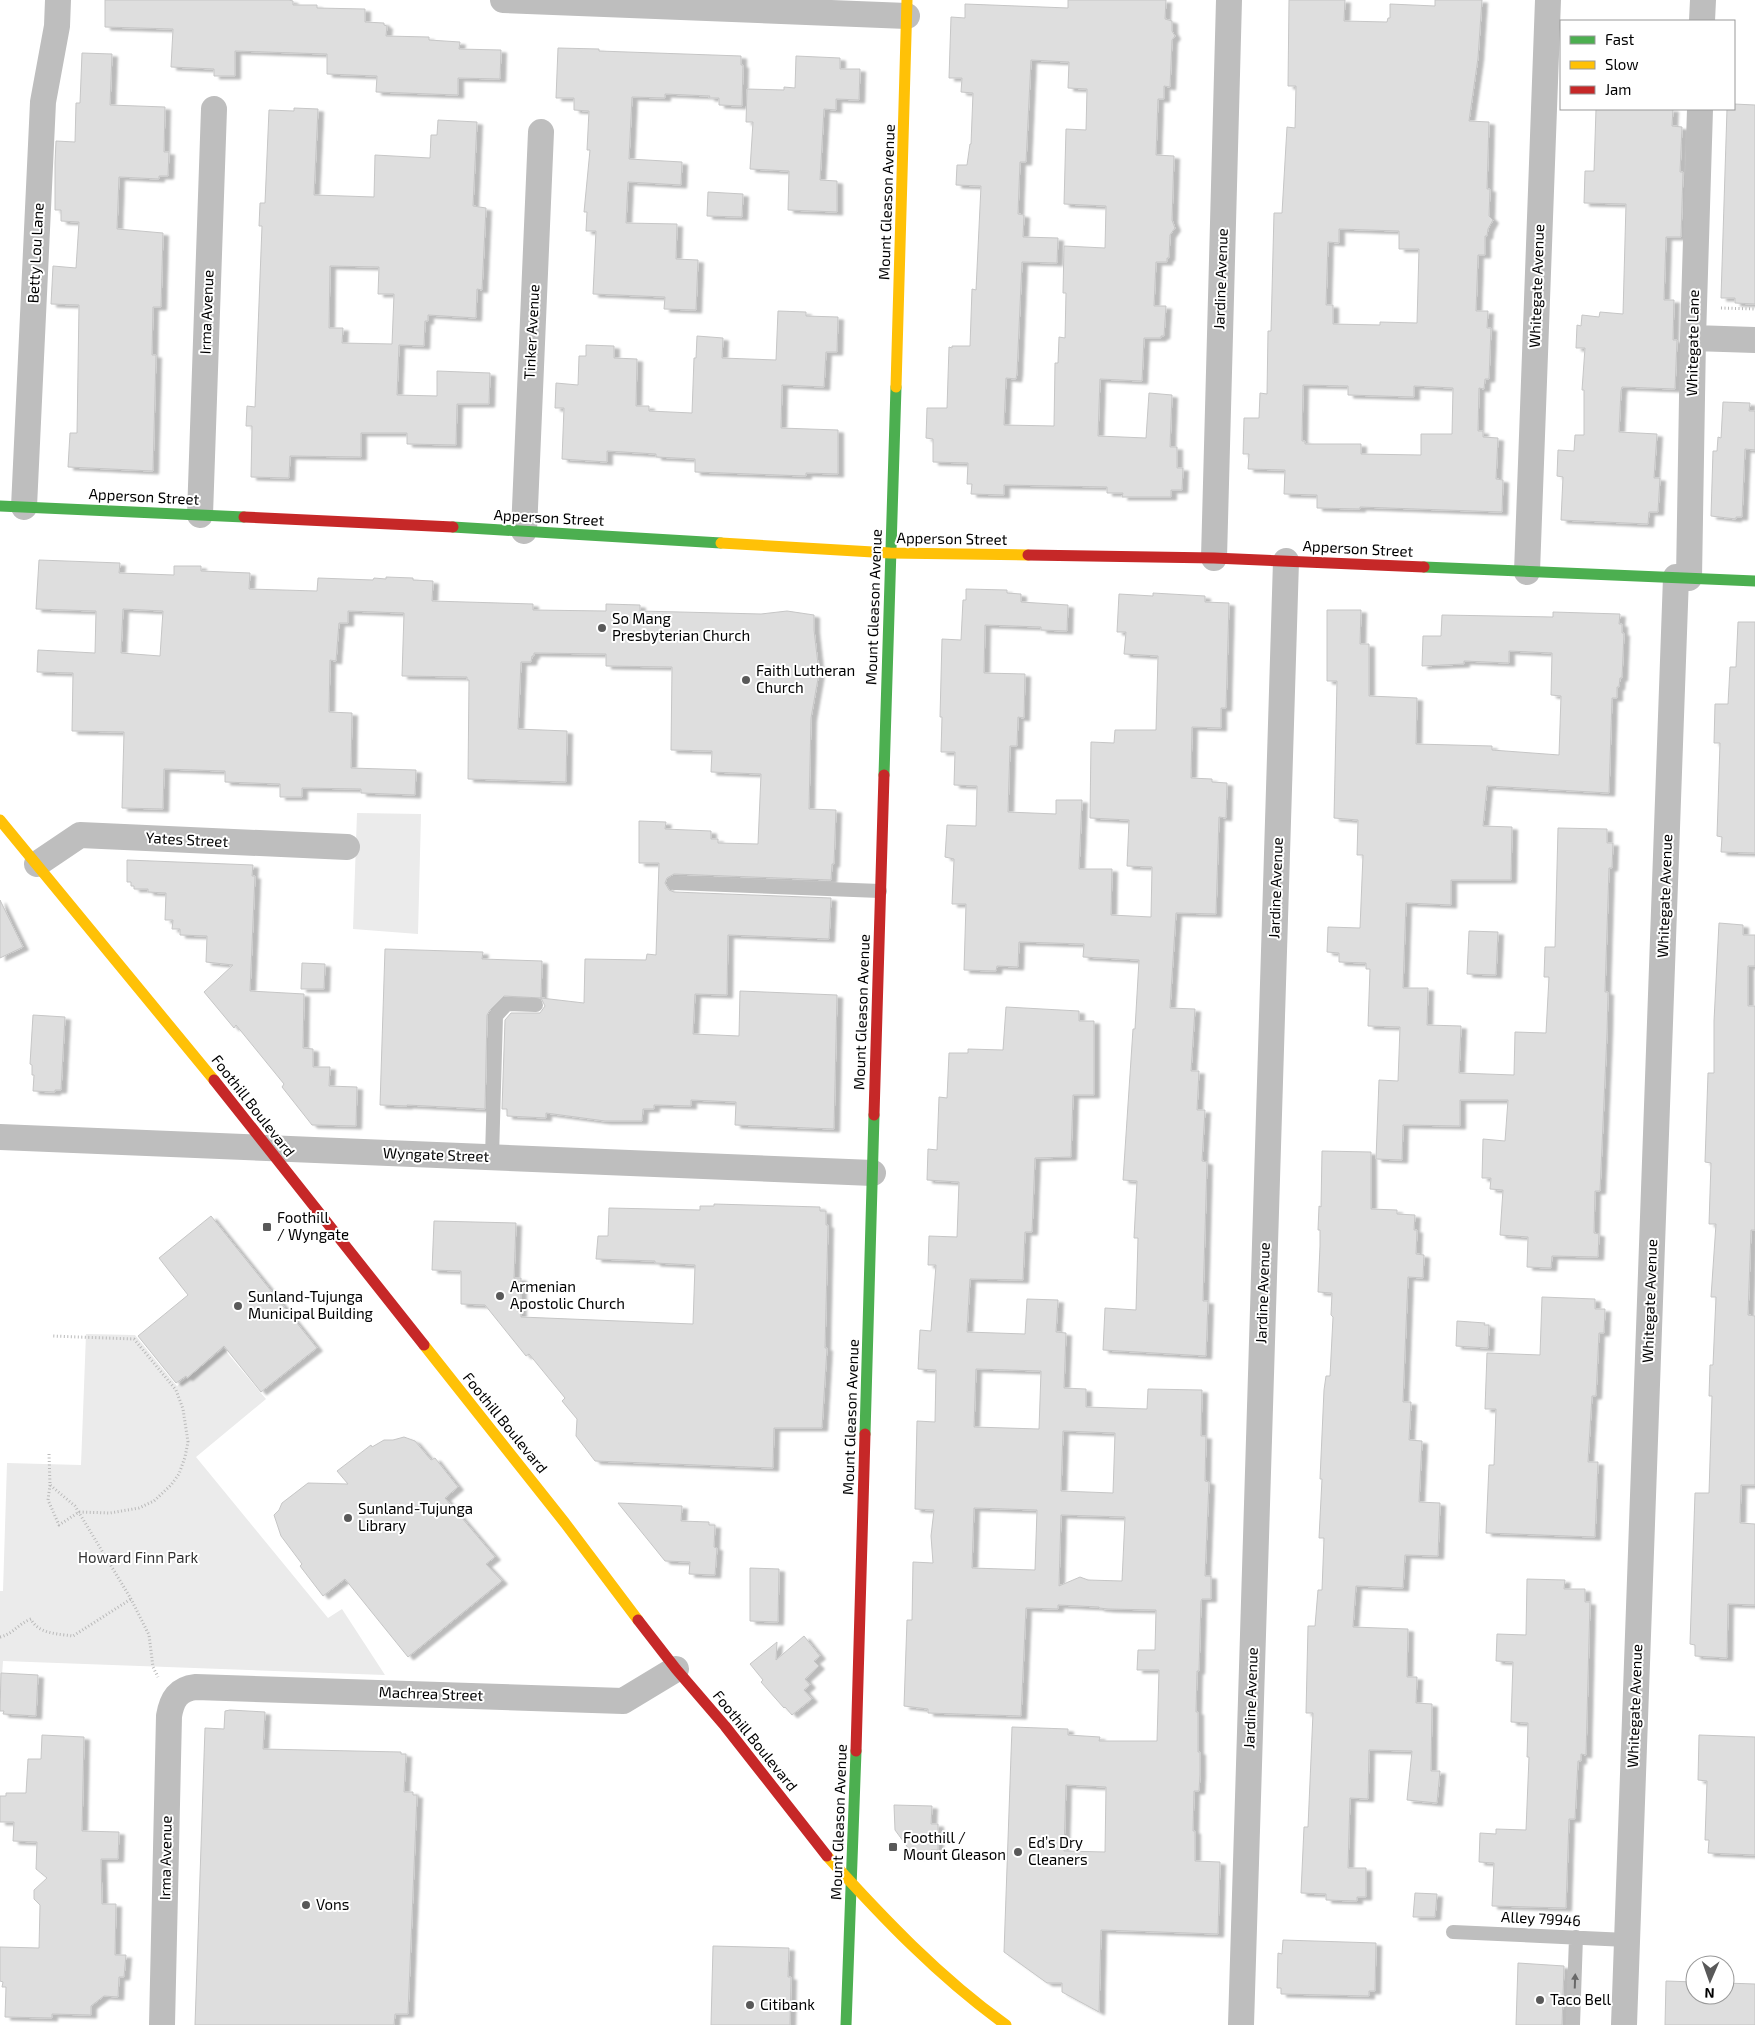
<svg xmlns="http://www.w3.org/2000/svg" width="1755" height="2025" viewBox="0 0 1755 2025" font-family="'Exo 2',sans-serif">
	<defs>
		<filter id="shadow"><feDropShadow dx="5.5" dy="3" stdDeviation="1" flood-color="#0004"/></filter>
	</defs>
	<rect width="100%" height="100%" fill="#fff"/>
	<!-- green -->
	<path fill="#ebebeb" d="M357 813 421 814 418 934 353 929Z
		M86 1334 135 1335 177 1386 224 1349 266 1399 196 1457 328 1618 342 1609 385 1675 3 1661 0 1705V1591H3L7 1463 81 1465Z"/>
	<!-- building -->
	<path fill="#dedede" stroke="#c6c6c6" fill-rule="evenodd" filter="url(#shadow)" d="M105 0H289L293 1V5H317V8L365 9V22L384 23V25L387 26 386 36 429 37V40L460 42 459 49 501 50 500 79 458 78V95L376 92 377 76 327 74V54L235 51V76H214V69L171 67 173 29 105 27Z
		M1068 0H1166L1165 19 1172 21V31L1175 36 1172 40 1170 87 1164 86V99H1158L1156 155 1174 156 1172 220 1175 228 1170 235 1169 258H1167V262H1156L1154 306H1166L1164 336H1161V338H1144L1142 381 1100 379 1098 436 1146 438 1149 393 1172 395 1170 447H1177V468H1183L1182 490H1171V497H1122L1123 493H1107V487L1004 485V495L971 494 972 484H967L968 463 933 462V439L926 438 927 408H947L949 347 952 348V346H970L972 289 976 290 981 186 956 185 957 165H967L970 144H971L973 93 961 92 962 78H949L951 17 965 18V4L1068 8ZM1031 60 1069 62 1068 88 1087 89 1086 130 1066 129 1064 204 1106 206 1105 248 1064 246 1063 293H1066L1065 338 1059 337 1058 363H1055L1054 426 1004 425 1006 378 1016 379 1017 373 1022 262 1057 263 1058 238 1023 237 1024 215 1018 214 1020 162H1026Z
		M1289 0H1345L1344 21 1387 22 1388 18H1390V4L1435 6V0H1482L1478 58 1469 121 1489 122 1487 189H1490L1489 216 1493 220 1488 229 1487 236H1485V255H1478L1476 311H1488L1487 328H1491L1489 379H1485L1484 389 1479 388 1478 431H1483V437L1498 438 1496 479 1503 480 1502 512 1360 507V509L1317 508V495L1284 494 1285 470 1248 469 1249 454H1243L1244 418H1259L1260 393 1267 394 1268 331H1271L1274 213H1282L1287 127 1295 128 1296 86H1288ZM1339 229 1399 231V249H1419L1417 323 1380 322V325L1333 324V305H1326L1328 242 1339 243ZM1303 385 1348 386V395L1414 397V386L1453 388 1452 434H1421V455L1361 454V444H1305V441H1302Z
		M558 48 599 49V51L741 56V65H743L742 106 719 105V98H709L710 96 665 94V98L632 97 629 159 682 162 681 185 628 182 626 223 677 224 676 259 698 260 696 310 664 309 665 297 593 294 596 231H586L587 212H584L590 150H587L589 111 574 110V98H556Z
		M82 53 112 54 110 105 165 107 164 152H169L168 176H159V179L119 177 117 229 163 233 161 307H153L152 355H156L153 471 68 467 70 433H77L79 305 51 304 53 266 76 268 79 222 61 221V210H55V163L56 141 75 142 76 103H80Z
		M796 56 840 58V69H860L859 100 836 99V110L824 109 820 180 837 181V212L788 210 789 171 750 169 753 122H746L747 89 784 90V87L795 88Z
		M1734 104 1755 105V304L1735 303V298H1721L1727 109H1734Z
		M294 108 318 109 314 195 374 197 375 155 430 158 431 135H437L438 120 477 122 473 206 486 208 482 290 477 289 476 318 428 315V321H425L424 346 399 345 397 395 437 396V371L490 373 489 404H457L456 445 407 444V433H361V457L290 456 289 478 251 477 252 426H246L247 406 255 407 262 226H259L260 203H265L269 110 294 111ZM330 266 379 267 378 294H394L392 344 342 343 343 328H329Z
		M1596 109H1673L1672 126 1682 127 1680 172H1683L1681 237H1666L1664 300H1674L1673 340H1677L1675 389 1622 387 1621 391 1619 432 1657 434 1654 478H1660L1658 512H1649L1648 524 1561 520 1563 477 1557 476 1558 450 1574 451 1575 435H1584V390H1582L1585 348H1576L1577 325 1581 326 1582 315 1599 317 1600 312 1623 314 1626 204 1584 203 1585 171H1594Z
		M708 192 743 194 742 217 707 216Z
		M778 311 806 312V316L838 317 837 352H826L824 387 782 385 781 428 838 430V474L806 473V476L695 472V459L656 457V454L607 451V462L562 459 564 408H555L556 383 578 385 579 356H586V345L614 346V358L637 359 636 406H649V411L692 413 694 358H696L697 336 723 338 722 358 776 360Z
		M1723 402 1750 403 1749 411H1755V450L1745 449 1742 517H1736V519L1711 516 1713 451H1717L1718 437 1721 438Z
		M39 560 120 563 119 573 174 575V566H201V571L250 573 249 589 317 591 318 578 373 580 374 578 386 579V577L413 578V580L433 581 432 601 533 604V610L606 611V604L640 605V611L761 614 787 611 814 615V630L819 673 811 718 809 809 836 810 834 864H832L831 880 674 874 667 878 665 883 669 890 674 892 831 898 829 939 728 935 727 995 695 994 693 1034 739 1036 740 991 837 995 834 1129 735 1125 736 1102 691 1100V1106L654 1105V1109H643L642 1121H605L546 1113V1118L507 1116V1109H502L505 1020 511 1013H540L545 1006 541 998 584 1003 585 959 646 960 647 954 656 955 659 863H639V821L666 822 665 829 711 831V839H718V843L758 844 761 774 711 772 712 751 671 750 672 667 606 666V654L534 653V656H532L531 662H521L518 729 567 731 566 782 468 779 469 680H467V677L402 676 404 613 348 611V623H339L336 661 330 660 329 712 352 713 351 768 416 770 415 795 361 793V789L302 788V797H280V784L225 782V771L164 769 163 809 122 808 124 732 72 731 73 673 37 672 38 650 95 653 96 611 36 609ZM123 609 163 611 160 656 121 653Z
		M966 589 1007 590V593L1021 594V602L1068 605 1067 631 1041 630V627L985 625 984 673 1025 674 1024 718 1018 717 1017 746H1010L1008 812 1056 814V800H1082L1079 869H1112L1111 915 1151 917 1152 867 1127 866 1129 820 1090 818 1091 742 1114 743 1115 730H1156L1158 656 1124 654 1126 632H1117L1119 594 1153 596V593L1205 596V602L1229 603 1226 708H1221V728L1192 727 1191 778 1212 779V782L1227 783 1226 818 1219 817 1216 914 1176 913 1170 1008 1195 1009 1191 1071H1199L1197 1110H1205L1202 1161 1207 1162 1203 1301H1208L1206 1356 1103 1350 1105 1308 1136 1310 1138 1238H1134L1137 1181 1123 1180 1133 1029H1135L1139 960 1083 957 1084 944 1019 942 1018 967 997 966 996 971 964 970 966 904H952L954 859 945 857 947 825 976 826 977 786 954 785 955 752H941L942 717H940L942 639 961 640 963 600H966Z
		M1327 610H1361L1360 644H1369V696L1417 698 1416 744 1492 746V750L1559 755 1561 696 1551 695 1552 653 1509 651V663L1464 661V664L1422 666 1423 636H1441L1442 615 1553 617V612L1620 614 1619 624H1622V633H1624L1622 678H1620L1619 687H1617V698H1612L1609 793 1487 786 1483 826 1512 827 1511 880H1451V905L1406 903 1403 988H1428L1427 1025 1461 1026 1459 1073 1514 1075 1515 1032 1546 1033 1549 977H1544L1545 947H1555L1558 828 1607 829V843H1613L1612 868H1609L1605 992H1608L1607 1033 1600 1191H1595L1594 1233 1599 1234 1598 1257 1552 1256 1551 1268 1527 1267 1528 1237 1500 1235 1503 1190 1490 1189 1491 1178H1482L1483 1139 1505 1141 1508 1100H1460V1126L1403 1125 1402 1160 1376 1159 1379 1080 1398 1081 1400 1027 1368 1026 1370 969H1366V963L1339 962V953L1327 952 1328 927 1360 928 1363 855H1357L1358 820 1334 818 1337 681H1327Z
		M1738 622H1755V853L1721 852 1722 837 1717 836 1720 743H1714L1715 704H1728L1730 667H1736Z
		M127 860 253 865 252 876H255L250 991 304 994 303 1048 313 1049V1067H330L329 1086 357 1087 356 1126 312 1125 282 1087 284 1084 236 1025 234 1028 204 992 233 965 206 962 207 936 180 935V929H172L173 920H165L166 893 148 892V889H134V886H131V882H127Z
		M0 900 23 947 0 958Z
		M1719 923 1743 925V935H1755V966H1748V1006H1755V1230H1751L1748 1315 1755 1316V1485H1741L1740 1523 1755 1524V1605L1728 1604 1727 1658 1695 1656V1645L1690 1644 1695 1493H1709L1712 1396H1709L1710 1365H1713L1716 1297H1711L1716 1224H1709L1711 1163 1705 1162 1708 1073H1714V1021Z
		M1469 931 1498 932 1496 975 1467 974Z
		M385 949 483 952 482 959 542 961 541 998 504 996 490 1010 487 1015 485 1109 407 1105V1106L380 1105Z
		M302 963 325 964 324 989H301Z
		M1006 1007 1079 1011V1021H1094V1095H1073L1071 1157 1035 1158 1032 1232H1025L1023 1280 970 1279 967 1332 1025 1334 1027 1299 1058 1300 1056 1332 1066 1333 1064 1388 1086 1389V1407L1147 1409 1148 1389 1202 1390 1201 1436H1206L1205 1481 1209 1482 1205 1576H1211V1599H1202L1201 1601 1199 1671H1197L1196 1712H1198V1752H1200V1775L1199 1791H1194L1193 1831H1195V1861L1220 1862 1218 1934 1101 1930 1099 2012 1062 1992V1983H1047L1004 1952 1012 1727 1068 1729V1735L1100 1737 1099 1741H1157L1159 1670H1137L1138 1650H1155L1156 1610 1108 1609 1099 1608V1607L1058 1605V1609L1026 1608 1021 1716 928 1713V1709L904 1706 907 1620H912L913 1562 933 1563 931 1536 934 1510 915 1509 917 1421 935 1422 936 1370 918 1369 920 1330 931 1331 936 1265H928L929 1236 957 1237 959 1182 927 1180 928 1149 937 1150 939 1097 947 1098 949 1053H968V1049L1003 1050ZM976 1369 1041 1371 1039 1429 974 1427ZM1063 1431 1115 1433 1113 1493 1061 1491ZM974 1508 1037 1510 1035 1570 972 1568ZM1061 1515 1125 1517 1122 1581 1088 1580 1080 1577 1059 1586ZM1066 1785 1106 1787 1105 1852 1064 1851Z
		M33 1015 65 1017 61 1090H55V1092L33 1091 34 1075H32V1065L30 1064Z
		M1322 1151 1371 1152V1209L1397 1210V1214L1415 1215 1414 1230H1417L1416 1254 1424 1255 1423 1278 1408 1277 1403 1402H1411L1409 1440 1422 1441 1419 1502 1440 1503 1438 1556 1405 1555 1403 1588 1356 1586 1353 1627 1408 1629 1407 1677H1417L1416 1703 1432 1704 1431 1771H1440L1437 1803 1407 1800 1412 1751 1369 1750 1368 1799 1350 1798 1348 1868H1366V1897H1357V1901L1326 1900V1894L1301 1893 1304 1827H1308L1313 1713H1306L1308 1626H1315L1318 1590H1322L1324 1538H1319L1322 1479H1320L1324 1390 1326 1376H1330L1333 1317 1331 1315 1332 1293 1318 1292 1320 1246V1230H1318L1319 1206 1321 1207Z
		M714 1204 820 1207V1211H826V1225H828L825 1348H827L822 1428H774L773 1468 595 1461 576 1436 577 1419 562 1401 565 1398 529 1354 526 1356 485 1305 461 1304V1271L432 1270 434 1221 516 1223 514 1278H521V1317L693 1324 695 1265 655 1263V1261L596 1259 598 1236H608L609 1208 700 1210V1206H714Z
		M211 1216 317 1348 261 1392 224 1346 187 1378 186 1376 176 1383 138 1336 188 1295 159 1258Z
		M1542 1297 1595 1299V1309H1605L1604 1333H1599L1596 1396H1592L1588 1462H1598L1595 1537 1486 1533 1489 1465H1494L1496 1409H1485L1487 1353 1540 1355Z
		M1457 1321 1485 1323 1484 1325H1489L1488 1348 1456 1346Z
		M404 1437 415 1441 431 1460 435 1458 458 1487 445 1498 495 1557 486 1564 502 1581 408 1657 345 1579 323 1596 300 1566 302 1564 281 1536 274 1515 279 1510 282 1503 308 1483 348 1484 337 1471 371 1445 372 1447 384 1440H393Z
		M618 1503 682 1506 681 1521 709 1522V1525H715L714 1547 717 1548 715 1575 689 1574 690 1562 665 1561Z
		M750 1568 779 1569 778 1622 750 1621Z
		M1527 1579 1565 1580 1564 1589H1585V1602H1590L1586 1755 1581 1754V1761H1578L1575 1819H1569L1566 1908 1492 1906 1494 1863 1479 1862 1480 1833 1496 1834V1829L1526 1830 1529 1757H1527L1528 1723 1511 1722 1513 1662 1496 1661 1497 1634 1526 1635Z
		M804 1636 820 1656 814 1661 819 1666 805 1679 810 1685 804 1690 812 1699 792 1715 785 1707 784 1708 761 1682 763 1680 750 1664 777 1642 776 1660Z
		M1 1673 38 1675 36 1716 3 1714 4 1711H0Z
		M230 1710 265 1712 263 1749 401 1752V1754H406L404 1792H413V1795H417L408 2014H395L394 2025H195L205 1728 224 1729 225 1711Z
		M42 1735 84 1737 82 1831 119 1832 118 1859H101L102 1904H116L115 1955H126L124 1977H119L118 1997 104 1996 91 2006V2015L52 2014V2018L5 2017 6 1987H2L3 1982 0 1981V1947L39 1948 40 1905 34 1899V1890L47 1878 36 1869 37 1842 13 1841 14 1822H0V1796H6V1793H26L28 1759H41Z
		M1699 1735 1755 1737V1855L1708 1853 1709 1840H1705L1707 1781 1698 1780Z
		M894 1805 932 1806 931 1824H938V1850H931V1856H914L895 1830Z
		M1415 1893 1437 1894 1435 1917H1413Z
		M1283 1940 1376 1943 1375 1991H1369V1996L1281 1994V1988H1277L1278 1953 1282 1954Z
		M713 1946 789 1948 788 1977H791L790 2025H711Z
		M1518 1963 1564 1966 1562 2025H1516Z
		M1666 1981 1695 1982V1995H1725V1983L1755 1984V2025H1665Z"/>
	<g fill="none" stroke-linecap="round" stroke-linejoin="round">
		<!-- path -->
		<path stroke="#b9b9b9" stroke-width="3" stroke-dasharray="1 2.5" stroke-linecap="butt" d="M1721 308 1755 309
			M49 1454 50 1485 75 1506 131 1599 149 1635 153 1667 158 1677
			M50 1485 48 1500 59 1525 79 1512 110 1513 139 1508 154 1501 171 1485 179 1474 185 1457 188 1442 183 1409 176 1390 134 1339 51 1336
			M0 1637C13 1634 18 1624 31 1619 38 1634 59 1634 73 1636L131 1599"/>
		<!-- lane -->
		<path stroke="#bebebe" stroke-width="14" d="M674 883 880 891
			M492 1157 496 1016 507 1004 536 1005
			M1453 1932 1627 1940
			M1573 2025 1576 1937"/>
		<!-- street -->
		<path stroke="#bebebe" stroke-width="26" d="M503 0 907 16
			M1702 21 1703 0
			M1693 338 1755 340
			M24 507 43 102 57 26 58 0
			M200 515 214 109
			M524 531 541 132
			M1214 558 1229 0
			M1527 572 1548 0
			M1689 578 1693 338 1700 109
			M37 864 80 835 347 847
			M0 1137 873 1173
			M162 2025 169 1716C172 1699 178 1689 196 1687L623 1701 676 1669
			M1241 2025 1286 561
			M1624 2025 1676 577"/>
		<!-- fast -->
		<path stroke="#4caf50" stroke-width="11" d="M0 506 244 517
			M453 527 721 543
			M1424 567 1755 581
			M884 775 896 387
			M865 1434 874 1115
			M846 2025 856 1751"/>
		<!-- slow -->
		<path stroke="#ffc107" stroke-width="11" d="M896 387 907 0
			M721 543 890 553 1028 555
			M0 820 214 1080
			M424 1345 565 1523 638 1620
			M827 1856C882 1917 939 1977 1006 2025"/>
		<!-- jam -->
		<path stroke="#c62828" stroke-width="11" d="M244 517 453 527
			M1028 555 1214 558 1424 567
			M214 1080 424 1345
			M874 1115 884 775
			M638 1620 676 1669 725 1726 827 1856
			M856 1751 865 1434"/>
	</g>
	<!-- one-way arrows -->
	<defs><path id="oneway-solid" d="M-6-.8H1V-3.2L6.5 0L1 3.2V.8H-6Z" transform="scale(1.25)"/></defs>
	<use fill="#686868" href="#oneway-solid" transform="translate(1575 1981) rotate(-88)"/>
	<!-- markers -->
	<g fill="#595959" stroke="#fff" stroke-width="2">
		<circle cx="602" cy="628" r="5"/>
		<circle cx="746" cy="680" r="5"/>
		<rect x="262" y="1222" width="10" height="10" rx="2.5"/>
		<circle cx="500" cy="1296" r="5"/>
		<circle cx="238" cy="1306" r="5"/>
		<circle cx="348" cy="1518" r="5"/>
		<rect x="888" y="1842" width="10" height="10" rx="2.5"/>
		<circle cx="1018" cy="1852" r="5"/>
		<circle cx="306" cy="1905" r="5"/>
		<circle cx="1540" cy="2000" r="5"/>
		<circle cx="750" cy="2005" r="5"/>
	</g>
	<g text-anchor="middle" stroke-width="4" stroke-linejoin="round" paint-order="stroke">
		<!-- street labels -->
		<g font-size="15" fill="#000" stroke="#fff">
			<text transform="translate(887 202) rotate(-88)" y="5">Mount Gleason Avenue</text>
			<text transform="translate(36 253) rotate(-87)" y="5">Betty Lou Lane</text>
			<text transform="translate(1221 279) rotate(-88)" y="5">Jardine Avenue</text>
			<text transform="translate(1537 286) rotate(-88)" y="5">Whitegate Avenue</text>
			<text transform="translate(207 312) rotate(-88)" y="5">Irma Avenue</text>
			<text transform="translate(532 332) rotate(-87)" y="5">Tinker Avenue</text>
			<text transform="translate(1693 343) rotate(-89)" y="5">Whitegate Lane</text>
			<text transform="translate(144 497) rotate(3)" y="5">Apperson Street</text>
			<text transform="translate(549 518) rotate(3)" y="5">Apperson Street</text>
			<text transform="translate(952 539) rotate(1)" y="5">Apperson Street</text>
			<text transform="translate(1358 549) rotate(3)" y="5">Apperson Street</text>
			<text transform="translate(874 607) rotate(-88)" y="5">Mount Gleason Avenue</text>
			<text transform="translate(187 840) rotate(3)" y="5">Yates Street</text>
			<text transform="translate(1276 888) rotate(-88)" y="5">Jardine Avenue</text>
			<text transform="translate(1665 896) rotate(-88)" y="5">Whitegate Avenue</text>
			<text transform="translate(862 1012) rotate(-88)" y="5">Mount Gleason Avenue</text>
			<text transform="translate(253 1106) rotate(52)" y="5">Foothill Boulevard</text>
			<text transform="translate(436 1155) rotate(2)" y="5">Wyngate Street</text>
			<text transform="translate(1263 1293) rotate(-88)" y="5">Jardine Avenue</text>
			<text transform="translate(1650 1301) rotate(-88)" y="5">Whitegate Avenue</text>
			<text transform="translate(851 1417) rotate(-88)" y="5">Mount Gleason Avenue</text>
			<text transform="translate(505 1423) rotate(51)" y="5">Foothill Boulevard</text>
			<text transform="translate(431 1694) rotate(2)" y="5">Machrea Street</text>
			<text transform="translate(1251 1698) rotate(-88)" y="5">Jardine Avenue</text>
			<text transform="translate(1635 1706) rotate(-88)" y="5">Whitegate Avenue</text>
			<text transform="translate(755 1741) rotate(51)" y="5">Foothill Boulevard</text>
			<text transform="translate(839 1822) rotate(-88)" y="5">Mount Gleason Avenue</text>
			<text transform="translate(166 1858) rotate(-89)" y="5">Irma Avenue</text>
			<text transform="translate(1541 1919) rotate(3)" y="5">Alley 79946</text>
		</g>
		<!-- poi labels -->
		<g font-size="15" fill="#000" stroke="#fff" text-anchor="start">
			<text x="612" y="624">So Mang<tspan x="612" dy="17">Presbyterian Church</tspan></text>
			<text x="756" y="676">Faith Lutheran<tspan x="756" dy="17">Church</tspan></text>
			<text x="277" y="1223">Foothill<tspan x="277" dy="17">/ Wyngate</tspan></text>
			<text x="510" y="1292">Armenian<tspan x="510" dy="17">Apostolic Church</tspan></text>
			<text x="248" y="1302">Sunland-Tujunga<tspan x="248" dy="17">Municipal Building</tspan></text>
			<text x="358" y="1514">Sunland-Tujunga<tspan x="358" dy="17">Library</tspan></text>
			<text x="903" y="1843">Foothill /<tspan x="903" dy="17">Mount Gleason</tspan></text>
			<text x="1028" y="1848">Ed’s Dry<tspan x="1028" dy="17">Cleaners</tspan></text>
			<text x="316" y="1910">Vons</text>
			<text x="1550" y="2005">Taco Bell</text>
			<text x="760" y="2010">Citibank</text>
		</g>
		<!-- park labels -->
		<g font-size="15" fill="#313131" stroke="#fff">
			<text x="138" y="1563">Howard Finn Park</text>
		</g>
	</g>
	<!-- legend -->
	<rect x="1560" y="20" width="175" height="90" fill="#ffffff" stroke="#999999"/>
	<rect x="1570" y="36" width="25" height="8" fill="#4caf50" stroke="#999999"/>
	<text x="1605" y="45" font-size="15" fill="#000000">Fast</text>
	<rect x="1570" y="61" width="25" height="8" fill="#ffc107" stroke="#999999"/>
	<text x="1605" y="70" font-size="15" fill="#000000">Slow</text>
	<rect x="1570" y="86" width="25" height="8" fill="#c62828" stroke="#999999"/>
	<text x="1605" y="95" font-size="15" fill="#000000">Jam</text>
	<!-- north arrow -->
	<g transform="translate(1710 1980) rotate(182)"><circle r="24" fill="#ffffff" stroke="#999999"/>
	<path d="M0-4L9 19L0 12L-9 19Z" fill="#595959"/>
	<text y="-8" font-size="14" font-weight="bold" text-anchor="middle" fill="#000000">N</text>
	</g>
</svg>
